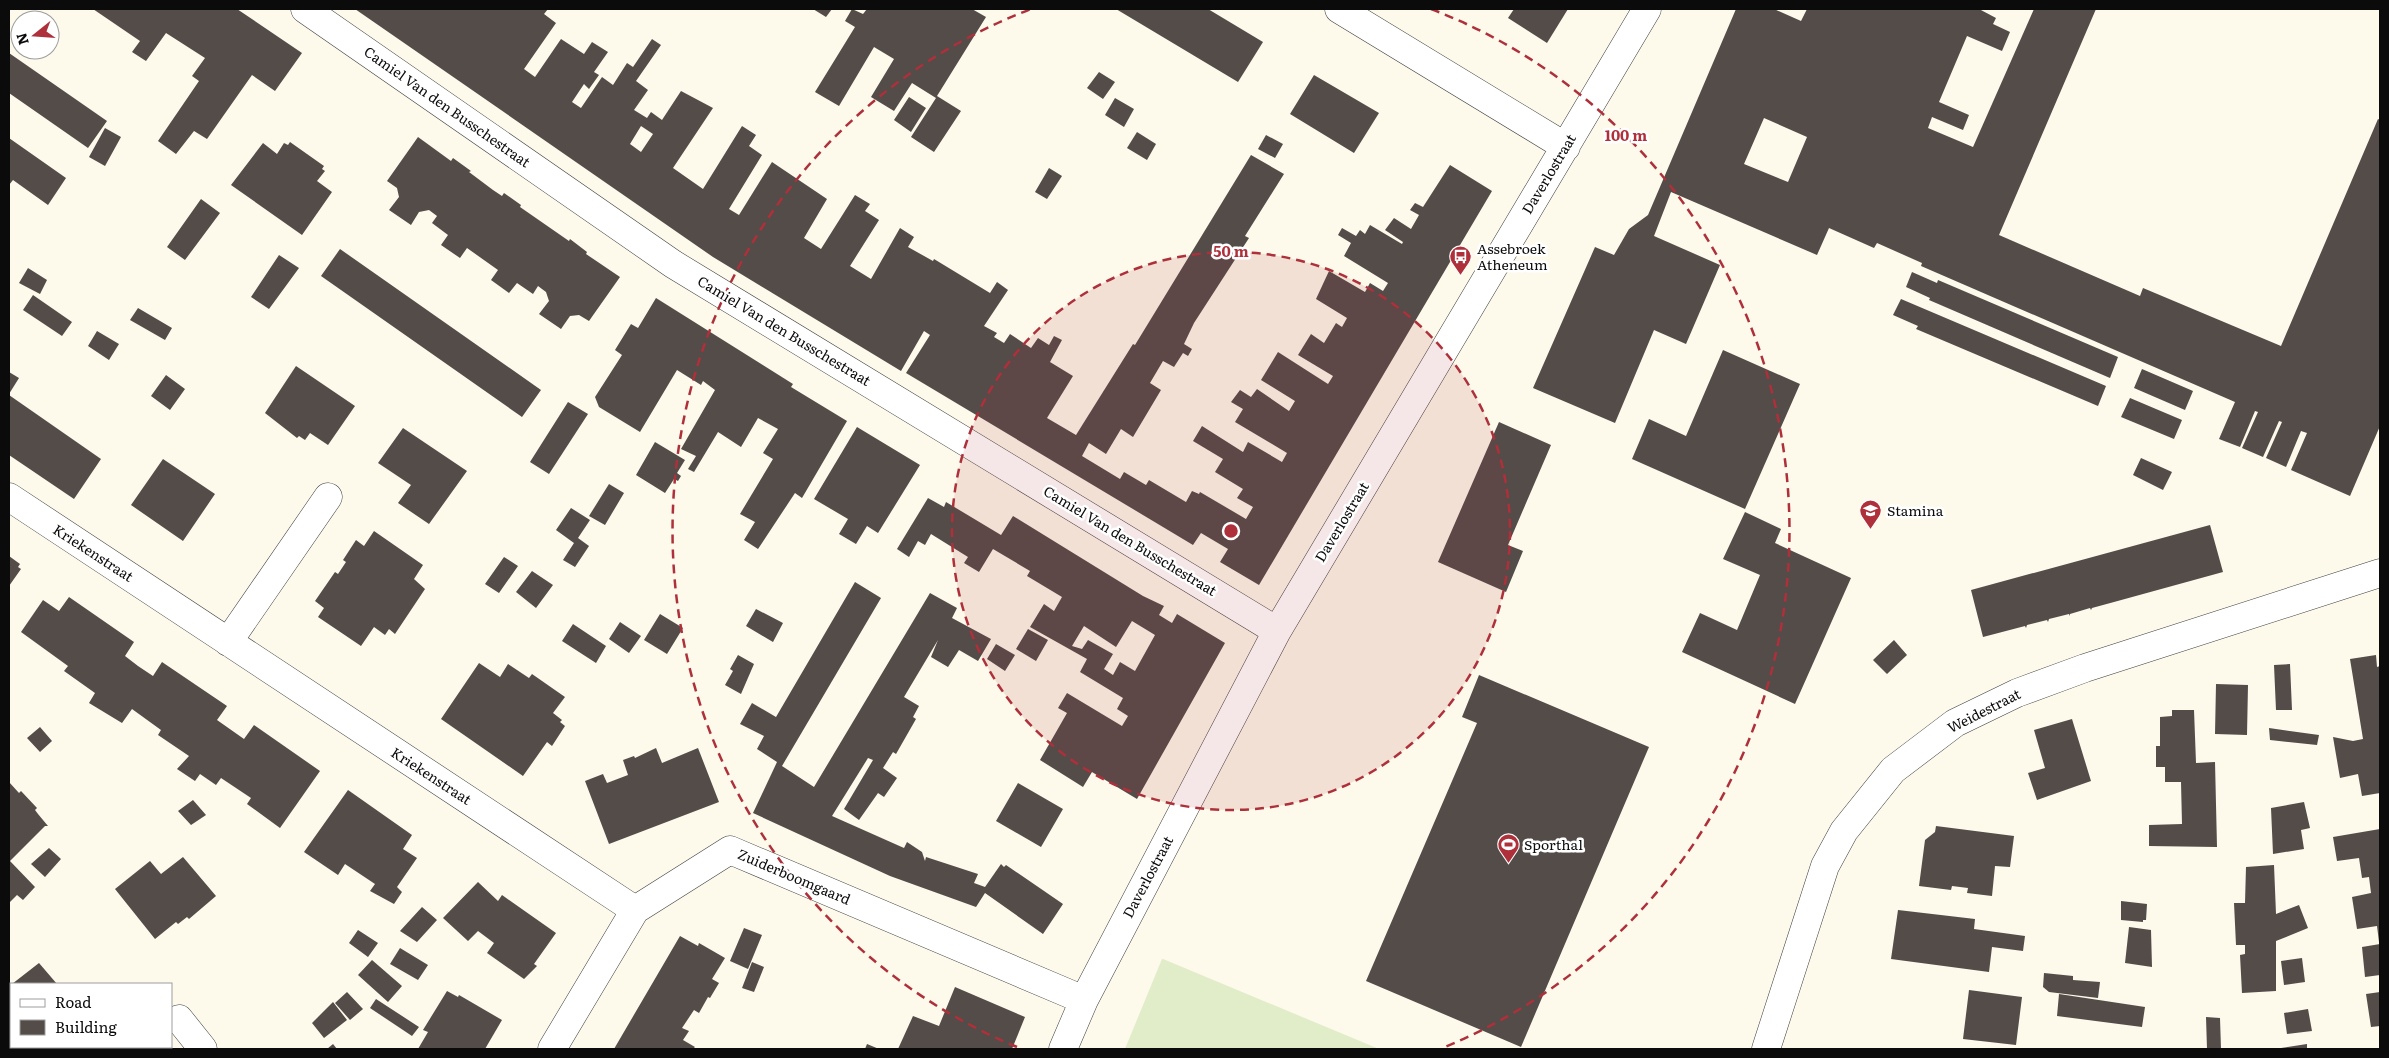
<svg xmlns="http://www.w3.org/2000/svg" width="2389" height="1058" viewBox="0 0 2389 1058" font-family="Literata,serif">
	<rect width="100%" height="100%" fill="#fdf9eb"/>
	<!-- pitch -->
	<path fill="#e1ecc9" d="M1162 959H1163L1379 1049H1125Z"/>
	<!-- building -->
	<path fill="#534c49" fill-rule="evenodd" d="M93 9H237L302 53 275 91 252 75 207 139 194 131 176 154 158 141 199 81 192 76 205 58 166 33 146 61 132 52 140 41Z
		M355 9H548L544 14 556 23 524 69 535 77 561 39 584 54 592 42 608 52 594 72 599 75 589 89 584 84 572 102 581 108 602 77 613 85 627 63 633 67 652 39 661 45 636 81 648 90 634 110 647 118 651 112 662 120 681 91 713 108 673 168 703 189 742 126 756 135 749 146 762 155 729 209 739 215 772 162 827 199 804 238 821 249 855 195 870 204 865 211 879 220 850 266 871 279 900 228 914 237 908 247 933 261 934 259 990 293 997 282 1008 290 984 326 997 333 994 337 1004 343 1010 334 1031 348 1038 338 1049 345 1054 336 1062 340 1050 362 1073 376 1047 418 1076 435 1133 344 1135 345 1251 155 1284 174 1245 236 1249 238 1194 323 1184 344 1192 349 1188 356 1183 353 1174 367 1163 361 1150 383 1161 390 1133 437 1121 429 1106 454 1089 443 1082 456 1120 479 1124 472 1146 485 1149 480 1186 502 1192 491 1199 494 1200 492 1246 519 1253 507 1237 498 1243 489 1215 472 1223 459 1193 441 1202 426 1243 452 1248 442 1282 462 1287 453 1235 422 1243 409 1231 402 1240 390 1251 397 1257 389 1289 411 1295 401 1261 380 1278 352 1328 384 1333 376 1298 355 1311 334 1324 343 1336 323 1342 327 1347 318 1316 299 1329 271 1365 292 1370 283 1383 291 1388 283 1344 256 1351 243 1338 235 1342 228 1356 236 1360 230 1365 234 1370 225 1402 244 1403 242 1385 230 1394 218 1411 229 1419 215 1410 210 1415 203 1423 207 1450 165 1492 191 1259 585 1220 562 1228 549 1201 533 1193 545 906 373 930 335 924 331 901 371 713 257ZM641 126 653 134 641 152 630 144Z
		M813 9H832L826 17Z
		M852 9 863 14 867 9H972L986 17 937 96 961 111 934 152 911 137 936 98 912 83 894 111 871 97 894 59 874 47 839 106 815 92 855 27 845 21Z
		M1116 9H1208L1263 42 1238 82Z
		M1514 9H1568L1547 43 1508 18Z
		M1736 9H1774L1801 21 1807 9H1979L1996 18 1993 24 2010 32 2002 51 1967 36 1939 102 1969 115 1963 130 1932 117 1928 128 1973 147 2034 9H2096L1999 235 2140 296 2143 288 2281 346 2378 119 2380 120V426L2350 496 2291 470 2307 433 2301 431 2286 467 2266 458 2282 422 2279 421 2263 457 2242 448 2258 412 2255 411 2240 447 2219 439 2235 402 1921 266 1922 263 1877 243 1874 248 1829 228 1817 255 1671 192 1654 236 1720 265 1686 344 1654 330 1615 423 1533 388 1595 247 1614 255 1629 229 1648 215ZM1764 118 1807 137 1788 182 1744 164Z
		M9 53 107 121 88 148 9 93Z
		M1099 72 1115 82 1103 99 1087 88Z
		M1314 75 1379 113 1354 153 1290 114Z
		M909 97 926 108 911 132 894 120Z
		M1115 98 1134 109 1124 127 1105 115Z
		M105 128 121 137 105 166 89 157Z
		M1137 132 1156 144 1147 160 1127 148Z
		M1266 135 1283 144 1275 158 1258 149Z
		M418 137 451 161 453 158 471 171 469 172 493 190 502 196 504 193 521 205 520 207 569 241 570 239 587 252 586 254 620 277 589 321 579 315 570 316 561 329 539 314 549 301 546 292 538 286 533 294 517 283 509 293 491 280 498 270 467 248 460 258 441 245 448 235 432 223 437 216 429 210 419 212 411 225 389 210 399 197 397 188 387 181Z
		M9 138 66 178 48 205 13 180 9 185Z
		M290 142 324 166 322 169 325 171 317 181 332 192 302 235 231 185 263 143 277 154 284 143 288 145Z
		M1049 168 1062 176 1047 199 1035 192Z
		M201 199 220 213 185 260 167 247Z
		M340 249 541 390 522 417 321 276Z
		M279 255 299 268 269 309 251 297Z
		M28 268 47 280 40 294 19 283Z
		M1912 272 1937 283 1938 280 2118 357 2110 378 1929 300 1930 298 1906 287Z
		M33 295 72 322 62 336 23 310Z
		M656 298 793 384 791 387 847 421 802 498 795 493 758 549 744 540 755 522 740 514 773 459 763 453 778 429 758 418 741 447 718 432 694 472 688 469 696 456 681 449 715 390 703 381 701 385 677 370 640 432 599 407 595 397 622 355 615 350 631 324 638 328Z
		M1901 299 2106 386 2098 406 1916 329 1918 326 1893 315Z
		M138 308 172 328 165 340 130 320Z
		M97 331 119 344 109 360 88 346Z
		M1723 350 1800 384 1745 509 1632 459 1649 419 1686 436Z
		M296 366 355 406 328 445 310 433 305 440 299 436 297 438 265 413Z
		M2142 369 2193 391 2185 410 2134 388Z
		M9 372 19 378 9 394Z
		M166 375 185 389 170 410 151 396Z
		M9 395 101 459 74 499 9 455Z
		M2130 398 2182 420 2174 439 2121 417Z
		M568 402 588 414 549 474 530 462Z
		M1499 422 1551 445 1508 545 1523 551 1506 592 1438 562Z
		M857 427 920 465 878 533 867 526 856 544 839 534 848 519 814 499Z
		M403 428 467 471 429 524 398 503 411 485 378 463Z
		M655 442 685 460 677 473 681 476 678 481 674 479 665 493 636 475Z
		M2141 458 2172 472 2163 490 2133 475Z
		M163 459 215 494 183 541 131 505Z
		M609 484 624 493 605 525 589 516Z
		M928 498 944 507 946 502 1001 535 1013 516 1143 596 1164 606 1159 615 1172 623 1177 614 1225 643 1137 799 1092 772 1083 787 1040 760 1067 713 1058 708 1067 693 1122 726 1128 716 1117 709 1123 698 1080 672 1087 659 1030 627 1044 604 1054 611 1062 597 1027 576 1030 571 993 549 979 572 964 563 968 557 931 534 925 545 918 541 909 557 897 549ZM1132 621 1155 635 1135 671 1120 662 1113 675 1104 669 1113 654 1088 640 1082 649 1072 646 1084 626 1116 647Z
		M571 508 590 520 578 538 589 546 575 567 563 560 574 543 556 530Z
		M1745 512 1781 529 1775 543 1851 578 1795 704 1682 652 1700 613 1737 630 1760 575 1723 559Z
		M2210 525 2223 572 2114 602 2092 608 2091 610 2090 608 2070 614 2069 616V614L2049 619 2048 622 2047 620 2027 625 2026 628 2025 626 1983 637 1971 590Z
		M374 531 423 565 414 579 425 589 395 634 389 629 385 635 374 627 361 646 318 617 324 608 315 601 335 572 338 574 346 562 343 560 356 540 364 546Z
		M9 556 20 564 18 567 21 569 9 586Z
		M504 557 518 566 499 593 485 584Z
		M532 571 553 585 536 608 516 592Z
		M855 582 881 598 782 766 814 787 930 593 957 608 952 618 991 639 978 661 959 650 948 667 931 657 938 640 904 697 919 706 913 717 916 719 896 754 893 752 883 768 897 778 884 797 878 793 859 820 844 809 873 760 868 758 832 816 904 848 907 842 922 852 925 861 926 857 978 874 974 883 985 887 1001 864 1004 867 1006 865 1063 904 1043 934 985 893 976 907 890 876 753 813 777 762 757 749 764 736 740 724 752 703 776 717Z
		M69 597 134 642 125 656 138 666 153 676 162 662 227 706 217 720 244 739 254 725 320 771 280 828 247 804 251 798 221 778 216 785 200 774 195 781 177 769 189 756 158 735 161 730 132 709 122 723 89 703 95 693 64 671 68 666 21 632 43 600 59 611Z
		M756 609 783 623 773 642 746 626Z
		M660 614 683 628 667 654 644 640Z
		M620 622 641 636 629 653 609 639Z
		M573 624 606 646 596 663 562 641Z
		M1028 629 1048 640 1036 661 1016 649Z
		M1894 640 1907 655 1887 674 1873 660Z
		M996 644 1015 655 1005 671 987 659Z
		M738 655 754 664 741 694 725 685 733 671 730 669Z
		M2376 655 2377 667 2380 666V793L2362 796 2358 774 2340 778 2333 737 2353 741 2363 739 2350 659Z
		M479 663 500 677 508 664 529 678 532 674 565 697 553 713 562 720 560 722 565 726 552 746 547 742 523 776 441 719Z
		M2290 664 2292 710H2276L2274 665Z
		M1479 675 1649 747 1521 1047 1366 981 1477 723 1462 717Z
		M2216 684 2248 685 2247 735 2215 734Z
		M2172 710H2194L2196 763 2215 762 2217 847 2149 846V825L2182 824 2181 782H2165V767H2156V746H2160V717L2172 716Z
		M2072 719 2091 781 2037 800 2028 773 2045 768 2034 730Z
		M40 727 52 741 40 752 27 738Z
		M2269 728 2319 735 2317 745 2270 740Z
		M656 748 662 763 698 748 719 802 609 844 585 781 603 774 607 783 628 775 623 760 634 756 635 758Z
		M9 782 19 793 21 791 37 808 35 810 38 814 48 826H45L10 861 35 887 23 900 17 895 9 903Z
		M1018 783 1063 809 1041 847 996 821Z
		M348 790 412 835 403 849 417 858 397 887 402 892 394 904 370 891 375 884 345 864 338 875 304 852Z
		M193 800 206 815 191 825 178 811Z
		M2304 802 2310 828 2301 830 2304 849 2273 854 2271 808Z
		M1936 826 2014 836 2010 867 1995 866 1992 896 1967 893 1968 888 1952 886 1951 890 1919 886 1925 840 1935 832Z
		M2380 829V942H2379L2377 926 2357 929 2352 897 2371 893 2369 877 2362 878 2359 858 2337 861 2333 837Z
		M49 848 61 859 45 877 31 864Z
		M183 857 216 896 189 919 187 917 178 924 176 922 155 939 115 889 150 861 161 874Z
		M2274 865 2276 914 2299 905 2308 928 2276 941V991L2242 993 2240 955 2245 954V945H2236L2234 903H2245L2246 867Z
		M478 882 498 901 502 895 556 933 534 964 537 966 524 979 487 953 494 943 478 931 468 941 443 918Z
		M2121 901 2147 904 2146 920H2143V922L2121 920Z
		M422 907 437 920 417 942 400 931Z
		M1898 910 1975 919 1974 929 2025 936 2023 951 1992 947 1989 972 1891 959Z
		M2129 927 2151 930 2152 967 2125 963Z
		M744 928 762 935 748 969 730 961Z
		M358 930 378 943 368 957 349 943Z
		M680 936 698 946 699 943 725 958 712 979 719 983 710 998 708 997 699 1013 694 1010 682 1028 689 1031 683 1040 695 1047 693 1049H614Z
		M2380 944V975L2365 977 2362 947Z
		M400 948 428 965 418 980 390 964Z
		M2302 958 2305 982 2284 985 2281 961Z
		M372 960 402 986 388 1002 358 975Z
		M752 962 764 967 754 992 742 988Z
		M39 963 57 984H12Z
		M2044 973 2073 976V980L2100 982 2098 998 2049 992 2043 987Z
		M11 985V1037L9 1034V987Z
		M955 987 1025 1017 1012 1049H898L913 1016 939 1026Z
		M1969 990 2022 997 2016 1045 1963 1039Z
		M447 991 458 997 459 995 502 1020 485 1049H418L428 1032 423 1030Z
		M347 992 363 1009 350 1020 335 1003Z
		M2380 992V1026L2371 1027 2366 994Z
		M2059 994 2145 1007 2142 1027 2057 1016Z
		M376 999 419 1027 412 1036 370 1008Z
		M333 1002 347 1020 324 1038 312 1023Z
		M2308 1009 2312 1031 2287 1034 2284 1013Z
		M2206 1017 2220 1018 2221 1049H2207Z
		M333 1044 337 1049H327Z
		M867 1044 879 1049H865Z
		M2307 1044V1049H2281V1048Z
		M20 1047H66L68 1049H22Z"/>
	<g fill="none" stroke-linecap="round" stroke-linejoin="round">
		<defs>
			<path id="street" d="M305 9 673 264 1277 631
				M1339 9 1566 147
				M9 497 635 910
				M228 642 328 497
				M179 1019 203 1049
				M552 1049 635 910 730 850 1084 1000
				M1063 1049 1084 1000 1277 631 1647 9
				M1766 1049 1825 866 1844 831 1893 770 1955 723 2017 693 2085 668 2380 573"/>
		</defs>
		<!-- street casing -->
		<use href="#street" stroke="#3e3e3e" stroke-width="29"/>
		<!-- street -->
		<use href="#street" stroke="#fff" stroke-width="28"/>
	</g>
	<!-- distance rings -->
	<circle cx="1231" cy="531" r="279" fill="#ae303a" fill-opacity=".12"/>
	<g fill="none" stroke="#ae303a" stroke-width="2.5" stroke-dasharray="9 6">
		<circle cx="1231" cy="531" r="279"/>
		<path d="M1017 1047A559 559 0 0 1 1031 9M1431 9A559 559 0 0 1 1445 1047"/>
	</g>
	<!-- icons -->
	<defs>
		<symbol id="bus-pin" viewBox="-11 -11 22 30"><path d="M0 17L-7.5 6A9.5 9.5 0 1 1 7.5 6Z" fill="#ae303a" stroke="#fff"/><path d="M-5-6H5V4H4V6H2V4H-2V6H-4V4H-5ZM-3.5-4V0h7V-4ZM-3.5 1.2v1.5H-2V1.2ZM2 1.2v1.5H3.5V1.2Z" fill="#fff"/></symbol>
		<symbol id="school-pin" viewBox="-11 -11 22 30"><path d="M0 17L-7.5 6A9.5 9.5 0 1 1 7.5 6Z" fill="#ae303a" stroke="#fff"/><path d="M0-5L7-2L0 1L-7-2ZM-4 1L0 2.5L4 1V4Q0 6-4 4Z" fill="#fff"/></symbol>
		<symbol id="stadium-pin" viewBox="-11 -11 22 30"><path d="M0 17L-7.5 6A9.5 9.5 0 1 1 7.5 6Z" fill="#ae303a" stroke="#fff"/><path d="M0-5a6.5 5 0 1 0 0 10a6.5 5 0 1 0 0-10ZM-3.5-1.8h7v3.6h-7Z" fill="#fff"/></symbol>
	</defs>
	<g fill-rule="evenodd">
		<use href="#bus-pin" x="1448" y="244" width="25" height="34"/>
		<use href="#school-pin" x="1858" y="498" width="25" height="34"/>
		<use href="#stadium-pin" x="1496" y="832" width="25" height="34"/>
	</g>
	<g text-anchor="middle" stroke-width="5" stroke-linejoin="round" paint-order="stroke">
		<!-- street labels -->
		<g font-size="14" fill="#0b0b0b" stroke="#fff">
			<text transform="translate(447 107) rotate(35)" y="5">Camiel Van den Busschestraat</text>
			<text transform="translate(1549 174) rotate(-59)" y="5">Daverlostraat</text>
			<text transform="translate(784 331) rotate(31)" y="5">Camiel Van den Busschestraat</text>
			<text transform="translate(1342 522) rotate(-59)" y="5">Daverlostraat</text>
			<text transform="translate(1130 541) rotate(31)" y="5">Camiel Van den Busschestraat</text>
			<text transform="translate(93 553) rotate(33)" y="5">Kriekenstraat</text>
			<text transform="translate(1984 711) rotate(-27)" y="5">Weidestraat</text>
			<text transform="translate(431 776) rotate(33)" y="5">Kriekenstraat</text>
			<text transform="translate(794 877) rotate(23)" y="5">Zuiderboomgaard</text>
			<text transform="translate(1148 877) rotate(-62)" y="5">Daverlostraat</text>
		</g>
		<!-- poi labels -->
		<g font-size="14" fill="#0b0b0b" stroke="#fff" text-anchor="start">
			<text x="1477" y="254">Assebroek<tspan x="1477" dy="16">Atheneum</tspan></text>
			<text x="1887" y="516">Stamina</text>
			<text x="1524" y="850">Sporthal</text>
		</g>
	</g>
	<circle cx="1231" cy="531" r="8" fill="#ae303a" stroke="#fff" stroke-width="2.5"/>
	<g font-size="15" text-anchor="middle" font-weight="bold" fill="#ae303a" stroke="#fff" stroke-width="5" stroke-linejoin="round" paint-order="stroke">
		<text x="1626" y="141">100 m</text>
		<text x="1231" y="257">50 m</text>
	</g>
	<!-- border -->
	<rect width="2389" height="1058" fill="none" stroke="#0b0b0b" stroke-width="20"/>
	<!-- legend -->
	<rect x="10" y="983" width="162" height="65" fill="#ffffff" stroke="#9d9d9d"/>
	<rect x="20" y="999" width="25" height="8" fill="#ffffff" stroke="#9d9d9d"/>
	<text x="55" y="1008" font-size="15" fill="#0b0b0b">Road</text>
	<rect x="20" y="1020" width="25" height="15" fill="#534c49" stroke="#9d9d9d"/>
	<text x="55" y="1033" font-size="15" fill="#0b0b0b">Building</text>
	<!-- north arrow -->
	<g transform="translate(35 35) rotate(253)"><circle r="24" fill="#ffffff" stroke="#9d9d9d"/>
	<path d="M0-4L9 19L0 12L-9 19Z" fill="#ae303a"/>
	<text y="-8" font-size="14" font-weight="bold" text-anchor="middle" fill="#0b0b0b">N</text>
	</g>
</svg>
